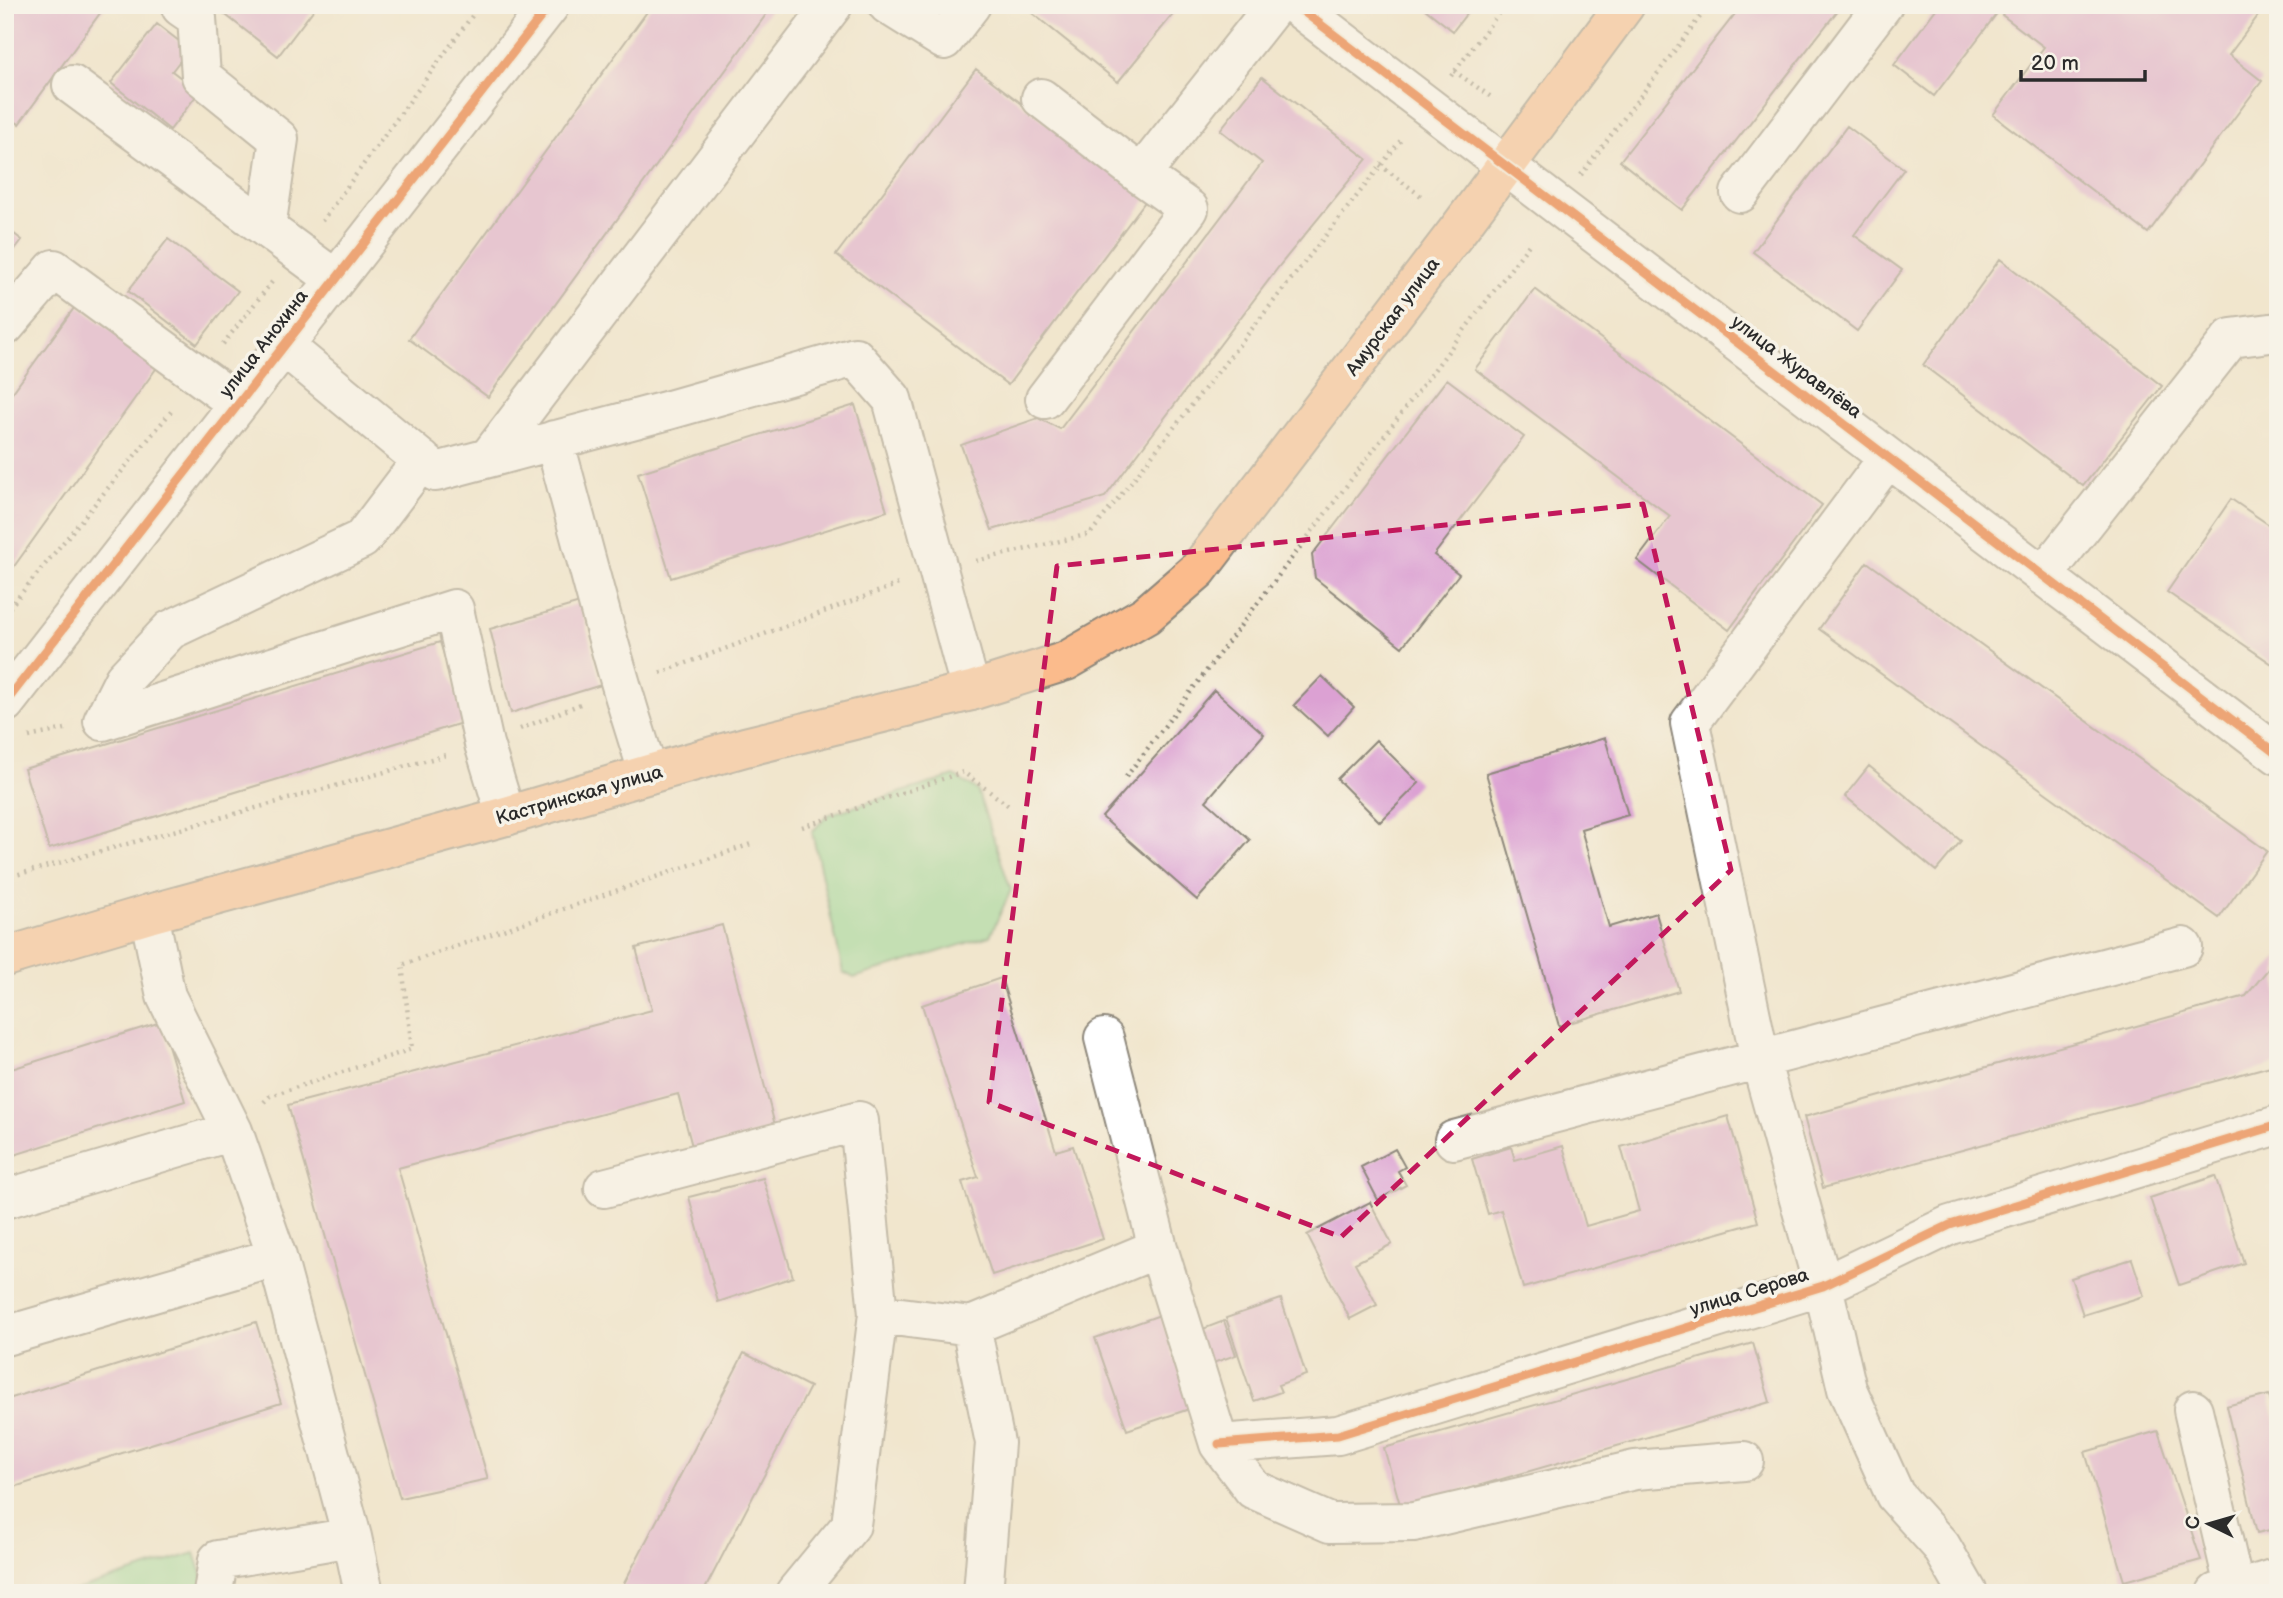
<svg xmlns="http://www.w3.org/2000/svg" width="2283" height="1598" viewBox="0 0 2283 1598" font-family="'Balsamiq Sans',sans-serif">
	<rect width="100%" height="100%" fill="#f7f3e8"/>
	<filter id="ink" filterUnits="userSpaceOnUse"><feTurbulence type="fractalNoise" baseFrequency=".0143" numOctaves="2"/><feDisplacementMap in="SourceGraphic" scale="14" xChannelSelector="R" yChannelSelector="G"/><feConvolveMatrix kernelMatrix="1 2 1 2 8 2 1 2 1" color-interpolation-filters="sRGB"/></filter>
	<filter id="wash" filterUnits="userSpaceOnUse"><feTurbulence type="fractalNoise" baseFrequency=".00686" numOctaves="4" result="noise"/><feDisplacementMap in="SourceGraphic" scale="28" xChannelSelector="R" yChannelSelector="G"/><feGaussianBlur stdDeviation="1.57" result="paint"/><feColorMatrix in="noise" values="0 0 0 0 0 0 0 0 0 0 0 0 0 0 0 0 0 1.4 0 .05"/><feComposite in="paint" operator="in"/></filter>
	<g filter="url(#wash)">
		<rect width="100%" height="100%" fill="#f1e6cd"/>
		<!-- green -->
		<path fill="#8ed793" stroke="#5c815f" stroke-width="2" d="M954 776 977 790 1011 890 990 936 854 978 843 972 812 832 827 815Z
			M195 1553 204 1580 197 1593H66Z"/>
		<g id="blocks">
			<!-- building -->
			<path fill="#dca1d3" d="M18 5H106L19 124 5 114V23Z
				M213 5H317L278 56Z
				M652 5H773L488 397 409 339Z
				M1022 5H1176L1179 7 1118 82Z
				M1420 5H1473L1453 31Z
				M1742 5H1842L1682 210 1620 161Z
				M1939 5H1988L1998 12 1934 96 1894 65Z
				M2008 5H2266L2229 55 2262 81 2148 233 1993 115 2044 47 2002 15Z
				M157 24 189 49 172 71 199 92 170 130 111 83Z
				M976 69 1147 199 1008 385 836 255Z
				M1262 77 1367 159 1280 265 1105 497 992 530 961 445 1038 418 1060 429 1262 163 1220 130Z
				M1847 126 1904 169 1854 235 1902 270 1857 331 1753 252Z
				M5 227 22 240 5 262Z
				M168 239 238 291 197 344 128 291Z
				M2000 259 2162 386 2083 486 1923 365Z
				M1535 289 1822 505 1729 630 1637 560 1670 516 1475 369Z
				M77 304 158 366 5 579V403Z
				M1447 379 1524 437 1434 555 1459 574 1402 647 1315 578 1312 555Z
				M855 405 887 511 671 578 638 473Z
				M2231 499 2278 531V668L2167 592Z
				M1867 562 2267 851 2219 918 1819 629Z
				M580 603 601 685 511 713 490 629Z
				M440 642 465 722 49 849 24 769Z
				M1322 676 1354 707 1328 736 1294 705Z
				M1214 690 1264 734 1206 801 1250 840 1197 900 1102 817Z
				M1605 738 1628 815 1581 829 1609 927 1656 913 1679 991 1559 1026 1486 773Z
				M1376 740 1419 783 1380 822 1337 779Z
				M1869 766 1961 841 1936 871 1845 796Z
				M722 925 776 1129 693 1150 678 1094 398 1168 488 1479 400 1498 288 1105 652 1010 636 948Z
				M2278 957V1064L1823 1188 1804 1117 2246 996Z
				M1001 978 1056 1151 1073 1146 1103 1239 992 1275 962 1182 978 1177 922 1005Z
				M161 1022 185 1101 5 1158V1071Z
				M1728 1116 1758 1222 1523 1288 1501 1210 1488 1214 1472 1159 1511 1147 1515 1160 1563 1146 1586 1226 1639 1211 1621 1147Z
				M1395 1149 1405 1167 1398 1171 1406 1185 1378 1200 1361 1167Z
				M2215 1176 2244 1263 2179 1285 2150 1198Z
				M763 1178 793 1277 718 1302 689 1197Z
				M1370 1202 1392 1244 1355 1263 1377 1305 1350 1319 1307 1235Z
				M2132 1259 2144 1296 2083 1315 2071 1278Z
				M1281 1299 1306 1375 1278 1385 1281 1392 1254 1401 1226 1318Z
				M1160 1315 1192 1408 1127 1430 1095 1338Z
				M1224 1321 1236 1355 1207 1365 1195 1332Z
				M256 1322 281 1403 5 1490V1400Z
				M1753 1343 1770 1402 1401 1508 1384 1448Z
				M744 1353 810 1387 703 1593H619Z
				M2269 1395 2278 1431V1528L2257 1533 2226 1406Z
				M2158 1431 2201 1560 2124 1581 2085 1452Z"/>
		</g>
	</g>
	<g filter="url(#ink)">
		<use href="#blocks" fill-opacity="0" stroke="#8e887c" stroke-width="2"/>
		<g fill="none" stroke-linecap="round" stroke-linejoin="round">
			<defs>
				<path id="minor" d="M182 5 181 7 197 18 201 76 279 139 266 228
					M888 5 944 40 971 5
					M1295 5 2278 755
					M72 85 335 279
					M1041 98 1141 175
					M1740 193 1883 5
					M5 326 54 269 238 404
					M284 346 436 472 669 410 855 357 892 399 971 691
					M1045 399 1189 209 1141 175 1275 5
					M554 440C585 552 612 664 649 774
					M489 457 833 5
					M1888 458 1690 723 1760 1059 1823 1286 1847 1389 1895 1495 1941 1546 1968 1593
					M2043 576 2231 338 2278 332
					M5 703 550 5
					M103 721 454 609 484 744 506 816
					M103 721 124 679 170 630 362 539 422 460
					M149 914 166 996 233 1131 277 1257 352 1537 364 1593
					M1104 1038 1158 1248 1219 1444 1253 1489 1330 1523 1414 1522 1635 1470 1744 1461
					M1454 1140 2183 947
					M604 1188 859 1121 878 1314 851 1525 795 1593
					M5 1199 233 1131
					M878 1314 971 1326 1158 1248
					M971 1326 995 1443 983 1593
					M5 1336 277 1257
					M2193 1410 2235 1591
					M1219 1444 1338 1435 1823 1286 1950 1225 2278 1125
					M213 1593 218 1560 352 1537
					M2216 1593 2235 1591 2278 1577"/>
				<path id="major" d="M5 957 149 914 506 816 649 774 745 747 971 691 1066 661 1146 615 1198 570 1461 226 1625 5"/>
			</defs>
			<!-- minor casing -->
			<use href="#minor" stroke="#8e887c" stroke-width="42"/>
			<!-- major casing -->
			<use href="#major" stroke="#8e887c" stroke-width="42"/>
			<!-- path -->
			<path stroke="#8e887c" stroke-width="4.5" stroke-dasharray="2 5" stroke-linecap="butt" d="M1454 71 1494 99
				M1451 76 1505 5
				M1380 165 1421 196
				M1581 175 1709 5
				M322 221 480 5
				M223 344 272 282
				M976 561 1090 534 1401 140
				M5 613 174 408
				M660 673 901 583
				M520 729 583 703
				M29 737 65 729
				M1126 777 1531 242
				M802 827 963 772 1009 806
				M5 878 446 755
				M264 1102 270 1096 412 1049 402 965 751 844"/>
			<!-- minor -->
			<use href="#minor" stroke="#fff" stroke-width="38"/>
			<!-- major -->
			<use href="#major" stroke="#fbbb8c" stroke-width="38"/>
			<defs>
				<path id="cycleway" d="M1295 5 2278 755
					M5 703 550 5
					M1219 1444 1338 1435 1823 1286 1950 1225 2278 1125"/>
			</defs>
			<!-- cycleway casing -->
			<use href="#cycleway" stroke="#f7f3e8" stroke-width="13"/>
			<!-- cycleway -->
			<use href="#cycleway" stroke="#e8590c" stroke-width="9"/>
		</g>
	</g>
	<!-- marked area -->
	<path d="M0 0H2283V1598H0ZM1643 504 1731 870 1341 1237 989 1102 1057 566Z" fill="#f1e6cd" fill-opacity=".55" fill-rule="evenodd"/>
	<path fill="none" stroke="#c2185b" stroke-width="5" stroke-dasharray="14 9" stroke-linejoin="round" d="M1643 504 1731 870 1341 1237 989 1102 1057 566Z"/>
	<g text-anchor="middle" stroke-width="7" stroke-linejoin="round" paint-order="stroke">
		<!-- street labels -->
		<g font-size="19" fill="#2b2b2b" stroke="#f7f3e8">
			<text transform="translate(1392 316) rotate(-53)" y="7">Амурская улица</text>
			<text transform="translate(263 343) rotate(-52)" y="7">улица Анохина</text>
			<text transform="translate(1797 366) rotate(37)" y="7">улица Журавлёва</text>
			<text transform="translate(579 794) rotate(-16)" y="7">Кастринская улица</text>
			<text transform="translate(1749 1291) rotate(-17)" y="7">улица Серова</text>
		</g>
	</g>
	<!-- margin -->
	<rect width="2283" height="1598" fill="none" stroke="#f7f3e8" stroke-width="28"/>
	<!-- north arrow -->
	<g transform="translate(2209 1524) rotate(275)" stroke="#f7f3e8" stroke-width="5" paint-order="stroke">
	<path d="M0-5L12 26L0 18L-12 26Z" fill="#2b2b2b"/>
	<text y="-10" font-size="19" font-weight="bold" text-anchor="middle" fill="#2b2b2b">С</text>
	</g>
	<!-- scale -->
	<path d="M2021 70v10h124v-10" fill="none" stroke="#2b2b2b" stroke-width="3.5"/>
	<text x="2031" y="70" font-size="21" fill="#2b2b2b" stroke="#f7f3e8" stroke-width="5" paint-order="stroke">20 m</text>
</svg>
